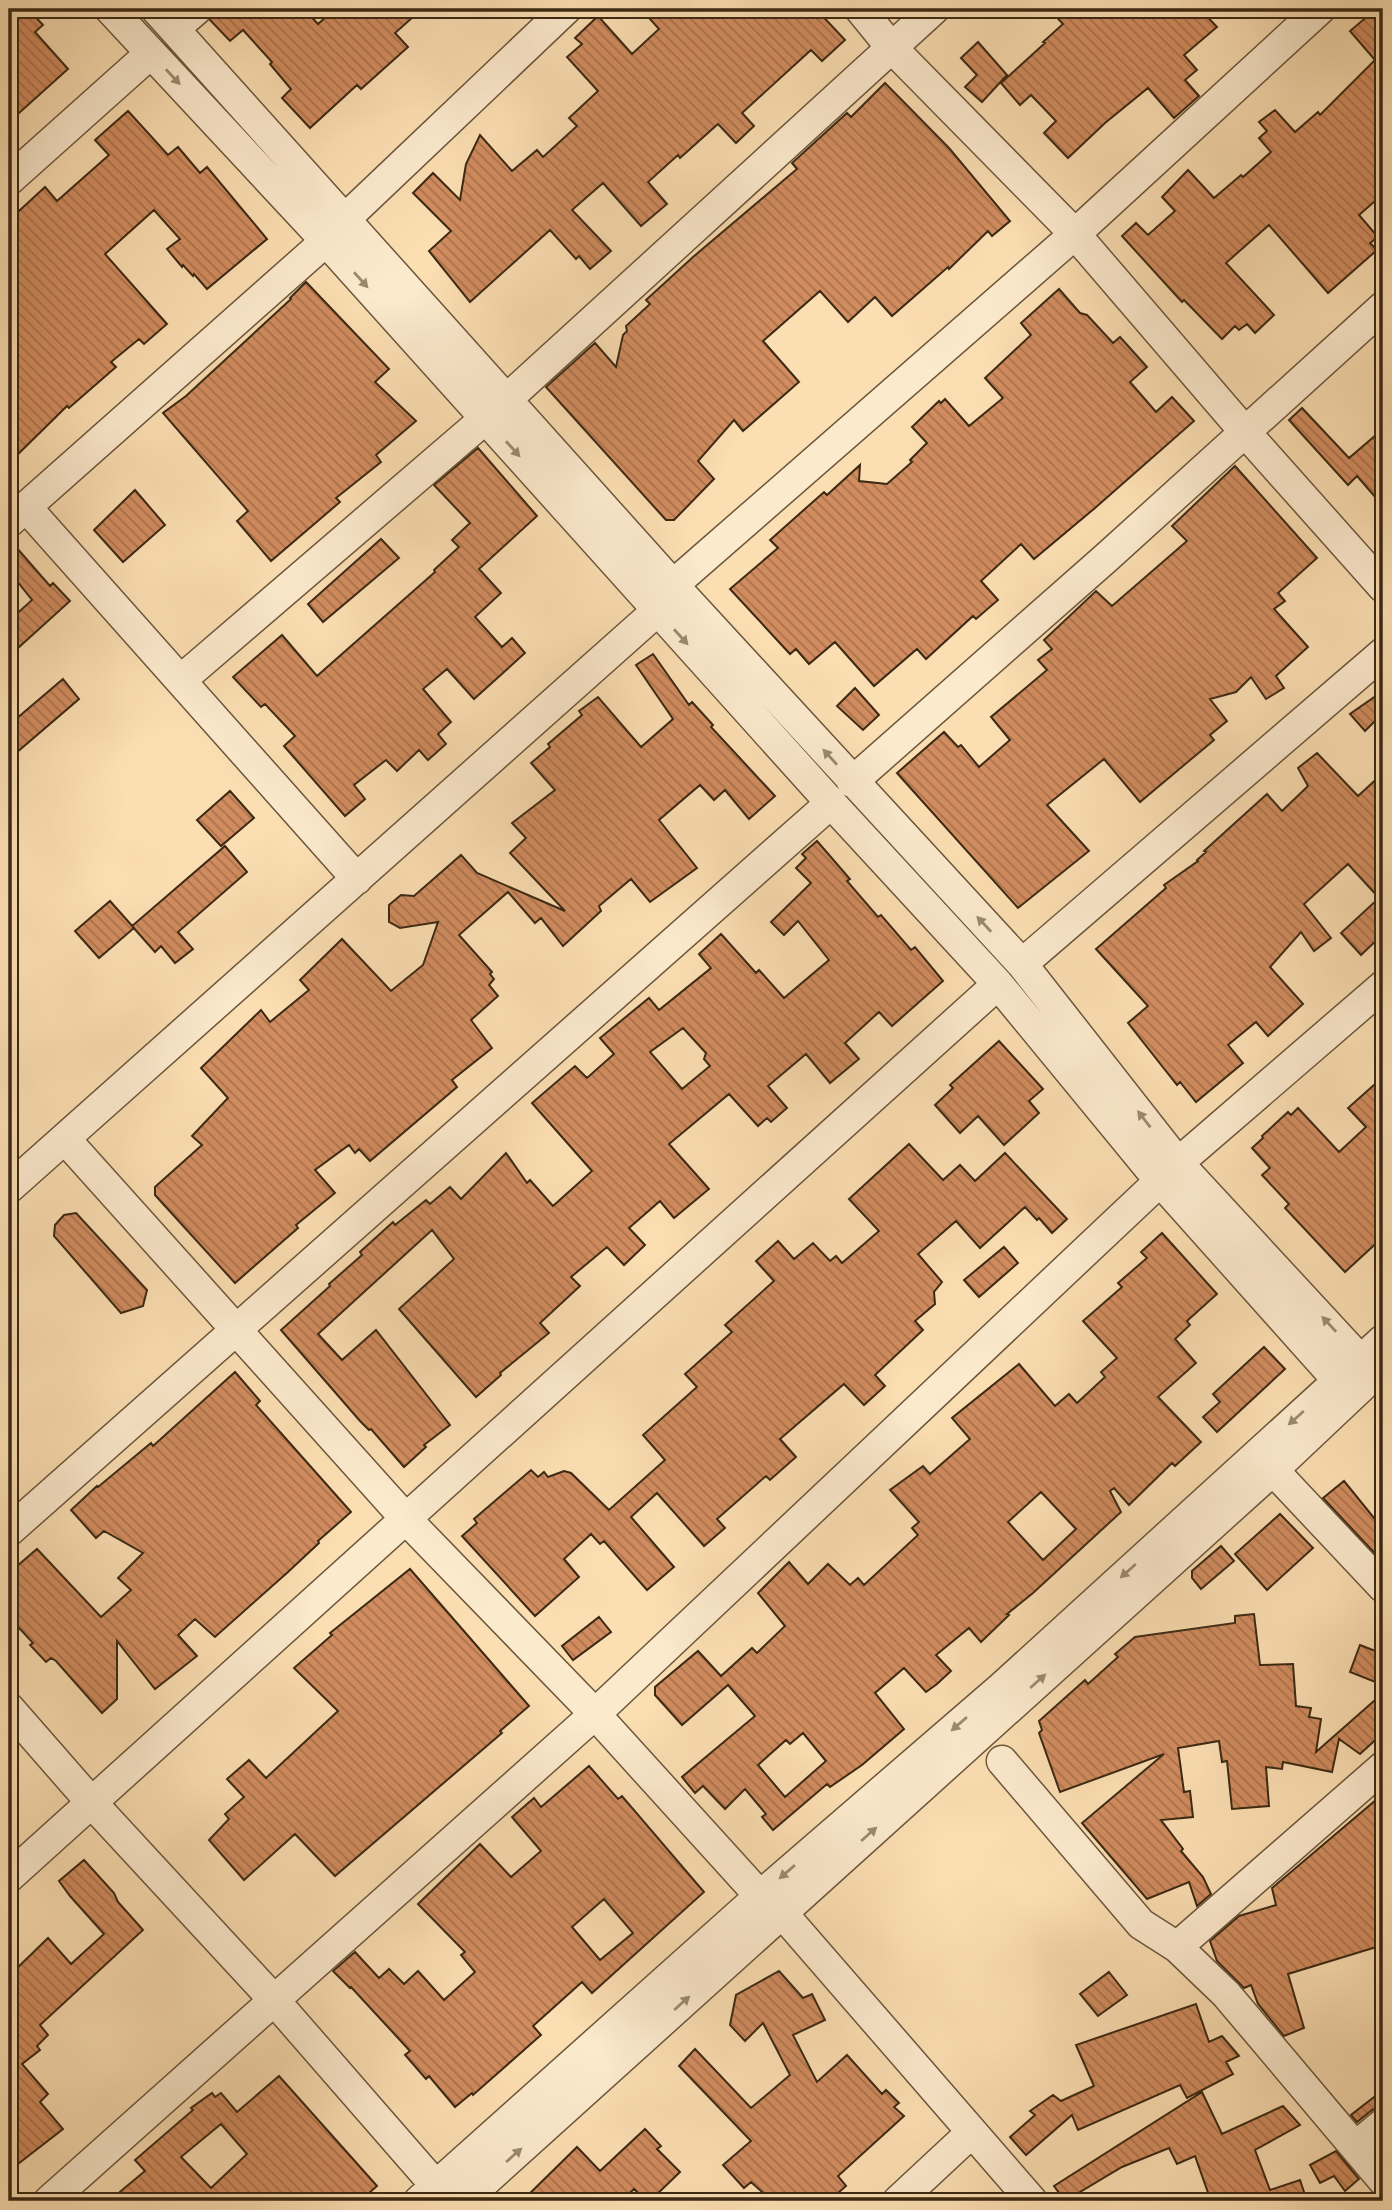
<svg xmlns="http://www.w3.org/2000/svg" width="1392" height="2210" viewBox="0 0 1392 2210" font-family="'IM FELL Double Pica',serif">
	<defs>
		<pattern id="building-back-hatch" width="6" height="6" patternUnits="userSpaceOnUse" patternTransform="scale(1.75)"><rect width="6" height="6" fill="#d18c5f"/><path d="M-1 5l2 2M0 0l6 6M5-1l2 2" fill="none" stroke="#ab724d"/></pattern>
	</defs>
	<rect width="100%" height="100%" fill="#fbdeb2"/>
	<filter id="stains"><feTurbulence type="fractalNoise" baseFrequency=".00286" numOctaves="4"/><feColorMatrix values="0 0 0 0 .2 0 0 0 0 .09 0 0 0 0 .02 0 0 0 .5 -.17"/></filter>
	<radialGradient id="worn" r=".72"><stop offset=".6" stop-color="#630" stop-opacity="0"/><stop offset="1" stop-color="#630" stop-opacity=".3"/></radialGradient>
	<!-- building -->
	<path fill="url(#building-back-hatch)" stroke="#3b2913" stroke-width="2" fill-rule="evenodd" d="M9 9H28L43 25 35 32 68 69 9 122Z
		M214 9H304L318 24 335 9H422L395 33 408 47 361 89 357 85 310 128 282 98 291 89 270 64 272 62 243 30 230 41 210 20Z
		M641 9H816L845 40 822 61 811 50 742 113 754 126 736 143 718 124 680 158 678 155 648 182 667 204 641 226 603 183 572 210 611 251 590 269 579 256 576 259 550 230 470 302 429 251 451 231 413 193 433 173 460 200 466 164 480 135 512 171 537 150 543 157 577 126 569 118 598 91 567 57 582 44 575 38 598 16 632 54 659 29Z
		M1049 9H1200L1217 27 1184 55 1197 70 1185 80 1199 96 1174 118 1148 88 1105 123 1068 158 1044 133 1056 121 1031 95 1020 105 1001 83 1045 43 1043 42 1063 24Z
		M1376 9H1383V194L1359 215 1378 237 1370 243 1377 250 1328 293 1269 225 1226 263 1274 315 1255 333 1247 324 1239 330 1235 326 1222 339 1184 300 1182 302 1122 236 1136 223 1148 235 1175 211 1162 197 1188 170 1214 198 1241 175 1243 177 1271 152 1259 138 1267 131 1259 122 1275 110 1295 132 1318 112 1320 115 1375 60 1350 31Z
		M978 42 1007 75 982 102 965 87 977 75 961 58Z
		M885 83 949 148 1010 221 992 236 988 231 949 269 948 267 892 316 875 297 848 322 820 291 763 341 799 382 743 431 734 420 698 461 714 479 674 520H666L546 387 595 343 616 367 623 335 627 331 626 326 650 304 646 300 693 257 797 169 792 163 847 113 851 117Z
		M128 111 168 155 178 147 200 173 207 167 267 239 207 289 194 274 193 276 183 265 182 267 167 249 180 239 154 210 105 254 167 324 144 344 139 339 111 362 116 367 69 408 67 406 9 463V199L19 211 45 187 57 201 109 155 95 140Z
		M306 282 389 369 375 382 416 421 376 455 381 462 336 498 340 502 271 561 237 521 248 511 163 413 186 396 291 299 290 298Z
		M1059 289 1080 313 1087 315 1113 343 1120 337 1147 367 1130 382 1156 412 1172 397 1194 421 1095 508 1034 559 1021 544 981 581 998 600 976 619 973 616 926 659 917 649 874 686 835 642 809 664 796 649 790 654 730 589 778 548 770 540 824 492 827 495 860 465 859 481 887 484 912 462 910 460 927 443 912 427 939 401 941 403 945 399 969 426 1003 398 985 378 1031 335 1021 323Z
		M1302 408 1349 458 1383 429V506L1357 476 1348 485 1289 420Z
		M478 448 537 516 479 569 501 593 475 617 502 647 512 638 525 653 474 699 447 669 423 689 451 722 438 734 446 744 428 760 419 750 397 771 386 760 354 785 365 799 345 816 284 746 295 736 265 704 261 707 233 677 282 635 317 676 435 572 434 570 459 547 452 540 470 523 434 485Z
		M1235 466 1317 558 1278 593 1285 601 1274 609 1308 647 1276 676 1284 688 1266 699 1251 677 1236 692 1210 699 1227 721 1210 735 1214 740 1140 802 1104 759 1047 805 1089 851 1018 908 897 773 944 732 958 747 961 745 979 767 1010 740 991 717 1047 670 1038 660 1052 649 1044 640 1096 591 1112 606 1187 541 1172 526Z
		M135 490 165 525 123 562 94 530Z
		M9 539 50 586 53 583 70 601 18 648 9 638V621L32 600 9 571Z
		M381 539 399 558 323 622 308 604Z
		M653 654 689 705 692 702 713 725 711 727 775 796 749 819 725 790 714 800 700 785 659 820 697 868 650 902 631 879 599 906 601 911 563 946 541 918 535 923 508 892 459 935 492 972 490 974 494 979 489 985 498 996 471 1020 492 1048 452 1080 457 1087 370 1161 359 1149 355 1153 349 1145 315 1170 335 1193 296 1225 298 1228 235 1283 155 1195V1187L202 1145 192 1136 228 1098 201 1068 261 1010 270 1022 309 990 300 980 342 939 391 991 423 965 438 922 400 928 389 922V905L401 895 414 896 461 855 477 873 565 911 510 853 526 838 512 823 555 790 531 763 550 747 548 744 582 715 579 711 598 697 641 747 673 719 636 665Z
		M63 679 79 699 9 759V725Z
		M855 688 879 715 863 730 837 706Z
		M1383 691V713L1365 731 1350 714Z
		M1317 753 1358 796 1383 773V934L1361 955 1341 933 1379 898 1348 864 1304 904 1331 938 1314 951 1301 932 1270 967 1303 1004 1268 1036 1256 1022 1228 1045 1243 1063 1196 1102 1180 1082 1177 1085 1128 1023 1148 1006 1096 949 1166 888 1164 885 1198 861 1197 860 1206 852 1204 851 1267 794 1282 811 1308 786 1298 768Z
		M230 791 254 818 221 846 197 820Z
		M817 841 850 879 847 881 878 917 881 915 911 950 915 947 943 981 892 1026 879 1012 845 1043 859 1059 830 1083 806 1054 768 1086 787 1108 771 1122 767 1118 758 1126 729 1094 669 1144 709 1189 674 1218 660 1201 629 1228 645 1245 624 1265 607 1247 571 1277 580 1286 540 1323 549 1333 500 1373 501 1375 476 1397 399 1309 454 1259 432 1230 318 1334 342 1360 376 1330 450 1425 424 1445 426 1447 404 1467 371 1429 369 1430 360 1421 281 1330 330 1286 329 1284 362 1255 360 1252 393 1222 395 1225 426 1200 430 1204 450 1187 461 1199 506 1153 527 1183 530 1180 553 1206 592 1171 532 1103 575 1066 587 1078 614 1054 600 1038 649 998 659 1010 711 968 699 954 721 934 756 973 759 970 784 998 829 960 798 921 784 935 771 922 811 883 796 868 806 858 802 854ZM683 1028 706 1053 704 1059 710 1066 682 1089 650 1052Z
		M225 846 247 872 178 932 193 949 175 963 161 946 155 952 132 926Z
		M110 901 134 928 99 958 75 931Z
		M999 1041 1043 1089 1029 1101 1039 1113 1004 1145 978 1116 960 1133 935 1105 953 1088 950 1085Z
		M1383 1077V1237L1345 1272 1285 1208 1289 1204 1262 1175 1270 1168 1252 1148 1263 1138 1262 1136 1288 1112 1291 1115 1298 1108 1339 1152 1366 1127 1348 1108Z
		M909 1144 943 1180 960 1165 975 1181 1005 1153 1067 1219 1052 1233 1039 1218 1037 1220 1025 1207 980 1248 956 1221 918 1254 942 1282 934 1292 935 1304 915 1321 923 1330 875 1375 885 1386 864 1405 844 1384 780 1439 796 1457 770 1480 766 1476 717 1519 725 1528 704 1546 657 1493 631 1517 674 1567 647 1590 604 1541 600 1544 591 1534 564 1559 579 1577 535 1616 462 1536 477 1523 474 1519 531 1470 538 1477 544 1472 548 1477 564 1471 571 1473 609 1510 665 1460 643 1435 697 1387 685 1374 732 1332 725 1325 774 1281 756 1261 778 1241 794 1259 813 1243 830 1261 836 1256 842 1263 879 1231 849 1199Z
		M76 1213 147 1290 143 1306 121 1313 54 1236 55 1225 64 1215Z
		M1162 1233 1217 1294 1187 1321 1190 1325 1175 1339 1196 1363 1158 1397 1201 1442 1175 1466 1172 1463 1129 1505 1114 1488 1110 1491 1121 1512 1033 1593 1007 1614 1009 1615 981 1642 969 1628 936 1655 951 1671 937 1684 926 1692 904 1668 875 1693 904 1729 862 1765 830 1787 827 1784 773 1830 762 1817 766 1814 745 1789 725 1809 703 1786 695 1793 682 1777 755 1716 728 1685 682 1725 655 1695V1687L698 1651 721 1676 752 1648 757 1653 785 1626 758 1593 789 1562 808 1584 828 1564 850 1585 858 1578 864 1585 918 1535 912 1528 919 1522 890 1490 923 1466 930 1474 970 1439 952 1418 1019 1364 1055 1406 1069 1394 1077 1403 1105 1377 1101 1372 1117 1358 1083 1321 1122 1287 1118 1283 1147 1258 1141 1252ZM1041 1492 1076 1529 1043 1560 1008 1522ZM803 1733 826 1761 785 1797 758 1765 786 1740 790 1744Z
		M1004 1247 1018 1263 979 1297 964 1280Z
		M1264 1347 1285 1369 1217 1432 1203 1417 1220 1402 1213 1394Z
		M235 1372 260 1401 256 1405 351 1512 318 1541 319 1543 288 1572 215 1637 195 1619 178 1635 197 1656 155 1689 117 1641V1699L102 1713 56 1661 51 1658 46 1662 30 1645 33 1643 9 1617V1573L37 1549 101 1617 131 1590 118 1578 143 1553 104 1531 96 1538 71 1510 97 1486 98 1487 151 1443 153 1446Z
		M1344 1481 1383 1529V1562L1323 1498Z
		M1280 1514 1313 1548 1267 1590 1235 1554Z
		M1221 1546 1234 1561 1201 1589 1192 1578V1571Z
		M410 1569 529 1706 500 1731 502 1733 335 1876 295 1834 244 1880 209 1840 229 1819 225 1814 244 1797 227 1779 249 1760 266 1778 338 1711 294 1668 332 1635 330 1633Z
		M1254 1614 1260 1665 1293 1664 1296 1706 1311 1708 1309 1717 1321 1719 1316 1752 1383 1693V1733L1360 1754 1339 1739 1332 1772 1283 1762 1282 1769 1266 1767 1269 1806 1232 1809 1227 1761 1222 1762 1219 1741 1178 1748 1184 1792 1190 1791 1193 1817 1161 1820 1183 1849 1181 1851 1203 1877 1211 1894 1197 1906 1189 1882 1147 1899 1082 1823 1164 1754 1060 1792 1039 1733 1042 1730 1039 1721 1085 1680 1088 1684 1118 1657 1115 1654 1135 1637 1235 1623V1616Z
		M599 1617 611 1632 573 1660 562 1646Z
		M1360 1645 1383 1654V1685L1350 1672Z
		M589 1766 618 1799 622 1796 704 1892 592 1993 582 1982 533 2026 541 2035 473 2095 472 2093 455 2107 429 2076 426 2079 405 2055 410 2051 351 1987 350 1988 333 1971 355 1952 379 1978 389 1969 404 1984 418 1971 444 2000 475 1972 461 1955 465 1952 418 1904 480 1844 511 1877 541 1851 512 1817 534 1798 541 1807ZM604 1899 633 1933 600 1960 572 1927Z
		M1383 1794V1945L1288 1974 1304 2028 1284 2036 1258 2004 1251 1985 1244 1988 1217 1961 1210 1941 1239 1916 1276 1905 1272 1888Z
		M84 1860 114 1893 118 1902 143 1930 40 2025 48 2035 37 2046 40 2050 22 2064 48 2094 40 2102 63 2129 9 2171V1976L48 1938 71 1964 104 1934 70 1896 59 1881Z
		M779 1971 803 1998 812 1994 825 2020 793 2035 817 2082 847 2055 882 2094 886 2090 899 2103 894 2107 904 2116 838 2176 846 2186 829 2201H772L751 2182 744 2188 723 2165 751 2141 679 2066 695 2049 751 2108 790 2075 763 2023 745 2041 730 2025 736 1995Z
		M1109 1972 1127 1995 1098 2016 1080 1994Z
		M1196 2004 1209 2042 1222 2036 1239 2056 1226 2062 1233 2074 1187 2098 1180 2085 1078 2130 1072 2115 1026 2155 1010 2137 1035 2115 1030 2111 1053 2095 1061 2101 1094 2086 1076 2045Z
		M279 2076 377 2186 360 2201H109L145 2171 135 2160 193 2110 191 2108 212 2093 215 2097 221 2093 237 2112ZM221 2124 247 2154 211 2188 181 2157Z
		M1383 2090V2107L1372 2110 1357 2122 1351 2115Z
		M1202 2092 1222 2134 1283 2106 1300 2125 1255 2150 1270 2190 1300 2180 1307 2201H1211L1195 2156 1177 2164 1169 2148 1122 2167 1065 2201 1054 2186Z
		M645 2129 661 2146 657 2149 680 2172 650 2201H646L634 2189 621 2201H522L577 2147 600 2171Z
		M1336 2151 1359 2179 1345 2191 1334 2176 1320 2183 1310 2165Z"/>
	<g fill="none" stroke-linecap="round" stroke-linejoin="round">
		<defs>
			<path id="minor" d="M110 9 326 241 831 803 998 984 1160 1181 1351 1395
				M156 9 673 585 1022 964 1178 1163 1374 1375
				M860 9 891 47 1075 234 1245 432 1383 587
				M175 28 197 9
				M9 180 151 53
				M344 220 566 9
				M506 400 934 9
				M26 507 357 879
				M9 522 326 241
				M673 585 1075 234 1320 9
				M181 680 486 418
				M852 782 1106 558 1383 307
				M1022 964 1383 653
				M65 1139 406 1519 595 1714 760 1896
				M1178 1163 1383 986
				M9 1188 657 611
				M1273 1470 1383 1587
				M9 1531 831 803
				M9 1708 91 1802 274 2000 436 2186
				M1002 1761 1141 1924 1177 1947 1226 1994 1383 2180
				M9 1877 998 984
				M782 1913 1032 2201
				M1177 1947 1383 1767
				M1355 2147 1383 2124
				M49 2201 595 1714 1160 1181
				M419 2201 760 1896 1002 1687 1383 1340
				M463 2201 1273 1470 1362 1386
				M898 2201 971 2133"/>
		</defs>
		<!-- minor casing -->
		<use href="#minor" stroke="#6b563b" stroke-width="33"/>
		<!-- minor -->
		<use href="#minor" stroke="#fceacd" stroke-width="30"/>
	</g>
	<!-- one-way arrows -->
	<defs><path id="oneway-solid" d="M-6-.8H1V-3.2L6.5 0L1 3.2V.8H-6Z" transform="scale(1.75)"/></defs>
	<g fill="#9c8a70">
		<use href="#oneway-solid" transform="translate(173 77) rotate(47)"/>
		<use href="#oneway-solid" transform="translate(361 280) rotate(48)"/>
		<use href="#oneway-solid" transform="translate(513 449) rotate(48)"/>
		<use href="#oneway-solid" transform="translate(681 637) rotate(48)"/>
		<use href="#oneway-solid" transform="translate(830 757) rotate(-132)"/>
		<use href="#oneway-solid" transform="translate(984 924) rotate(-133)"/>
		<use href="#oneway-solid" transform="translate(1144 1119) rotate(-128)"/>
		<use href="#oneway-solid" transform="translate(1329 1324) rotate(-133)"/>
		<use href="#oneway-solid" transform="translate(1296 1418) rotate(138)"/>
		<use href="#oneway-solid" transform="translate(1128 1571) rotate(138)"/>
		<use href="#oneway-solid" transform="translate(1038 1681) rotate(-42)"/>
		<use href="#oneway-solid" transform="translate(959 1724) rotate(139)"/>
		<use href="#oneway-solid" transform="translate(869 1834) rotate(-42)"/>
		<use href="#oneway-solid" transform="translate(787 1872) rotate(139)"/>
		<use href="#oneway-solid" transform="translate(682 2003) rotate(-42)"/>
		<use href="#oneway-solid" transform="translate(514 2155) rotate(-42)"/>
	</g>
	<!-- margin -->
	<rect width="1392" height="2210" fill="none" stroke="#fbdeb2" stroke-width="35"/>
	<rect x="10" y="10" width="1371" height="2189" fill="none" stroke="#3b2913" stroke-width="3.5"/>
	<rect x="18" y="18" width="1357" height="2175" fill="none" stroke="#3b2913" stroke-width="2"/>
	<rect width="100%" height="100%" filter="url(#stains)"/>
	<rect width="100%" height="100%" fill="url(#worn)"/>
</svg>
